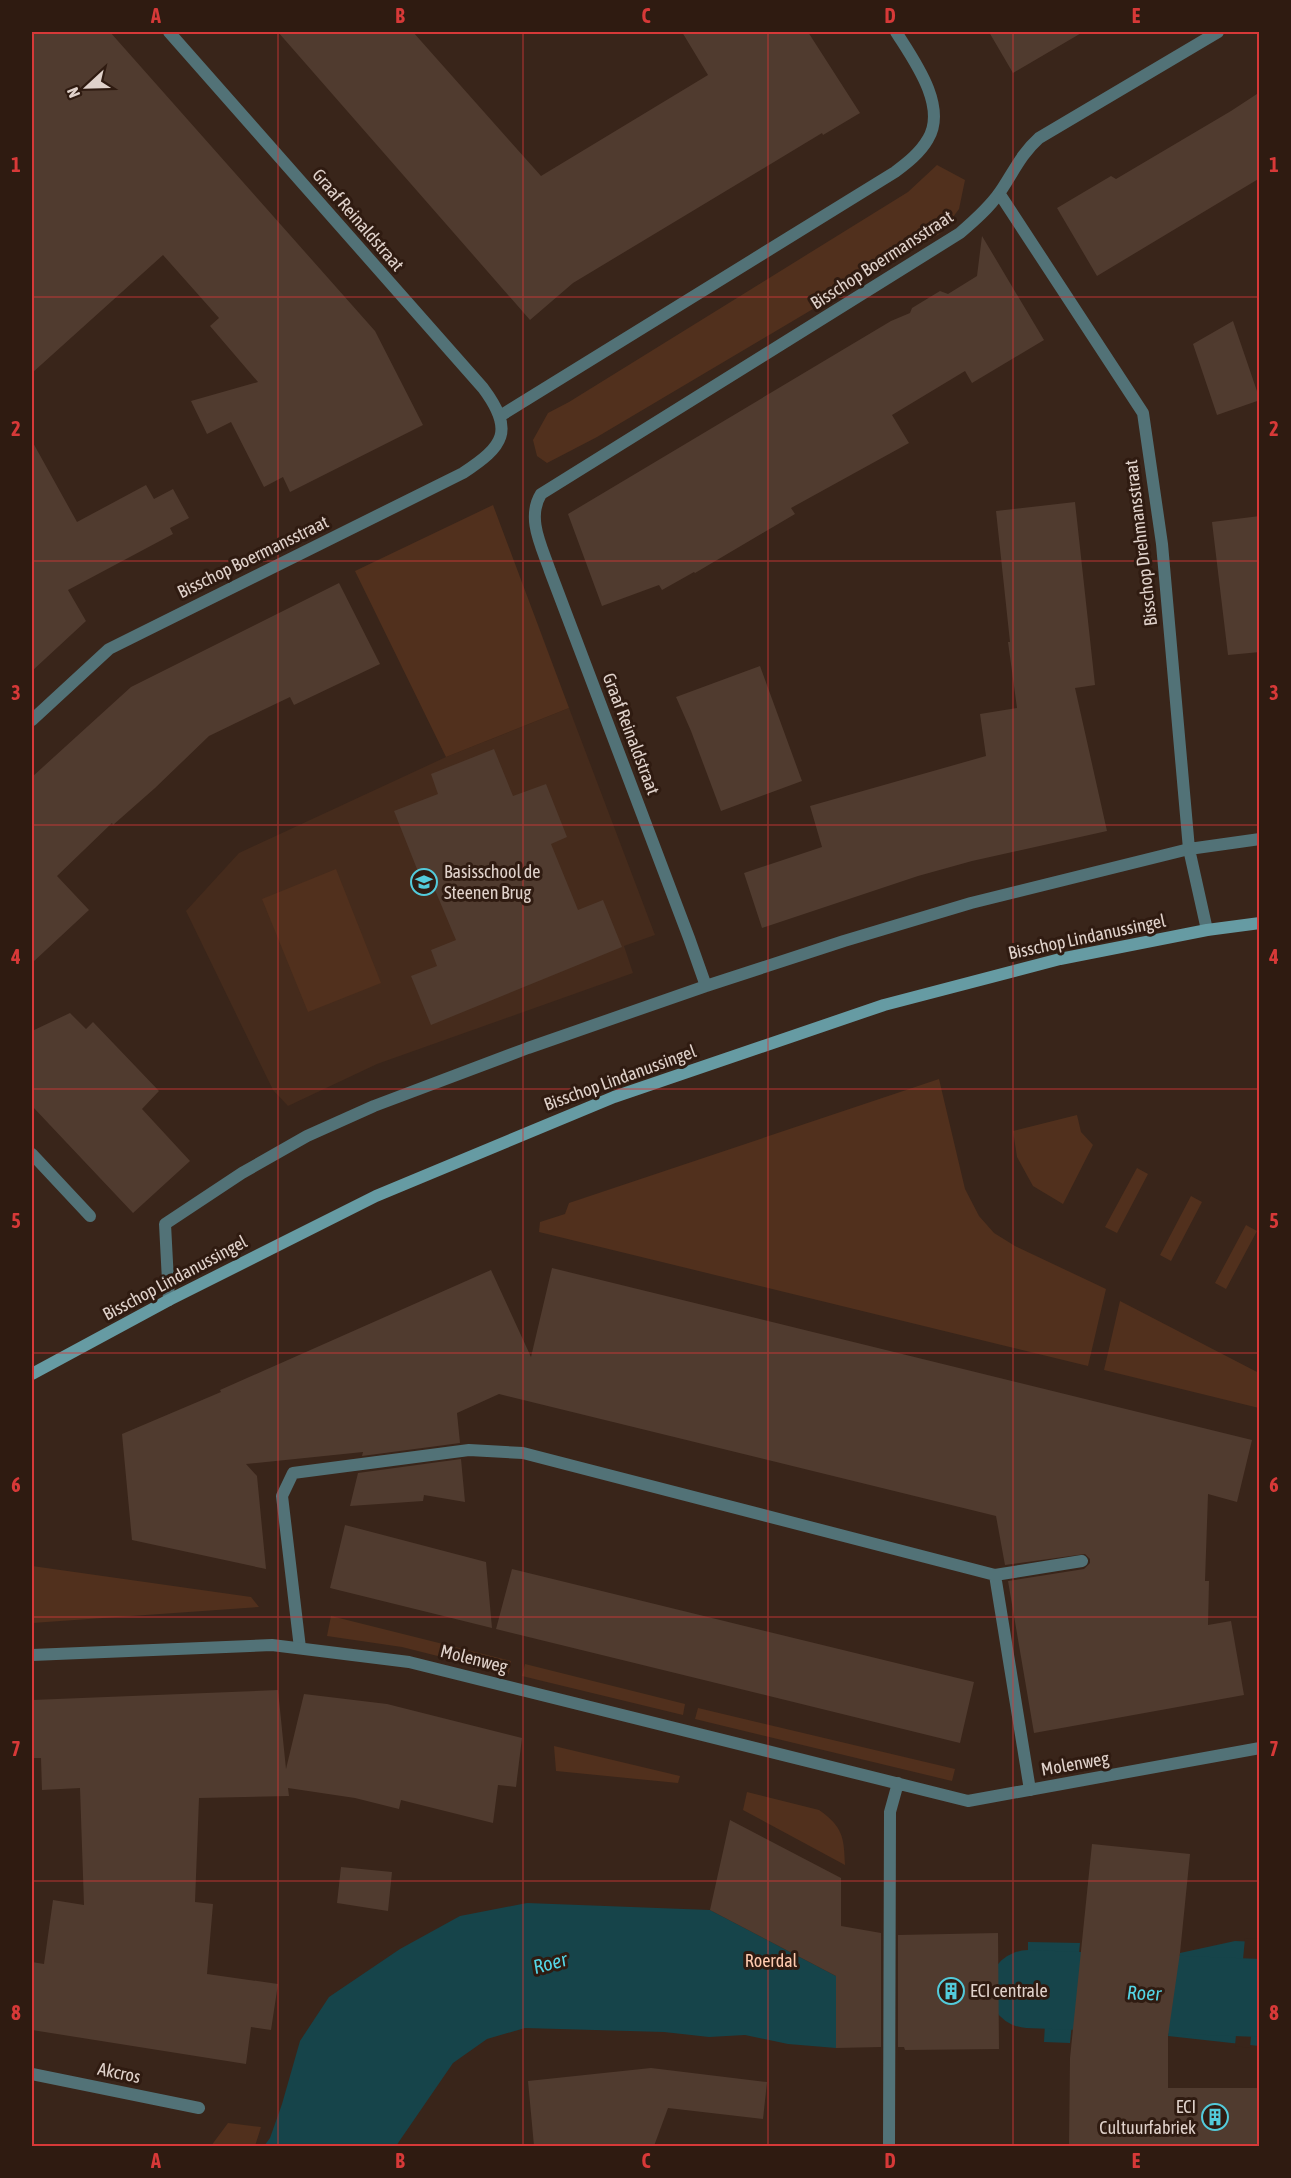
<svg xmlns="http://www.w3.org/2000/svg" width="1291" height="2178" viewBox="0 0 1291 2178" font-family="'Asap Condensed',sans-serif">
	<rect width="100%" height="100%" fill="#39251a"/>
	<!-- built -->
	<path fill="#452b1c" d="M569 708 655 935 624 946 633 973 377 1064 288 1106 273 1090 186 911 239 853 446 757Z"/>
	<!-- green -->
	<path fill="#51301d" d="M937 165 965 180 959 209 941 233 597 437 547 463 537 456 533 440 548 413 569 402 908 192Z
		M493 505 569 708 446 757 355 571Z
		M336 869 381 983 308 1012 262 899Z
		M939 1079 965 1189 979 1216 994 1233 1015 1246 1106 1289 1088 1366 539 1232 540 1222 565 1214 569 1203Z
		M1077 1115 1081 1132 1093 1145 1063 1204 1033 1186 1017 1157 1013 1131Z
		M1137 1168 1148 1174 1117 1233 1105 1227Z
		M1191 1196 1202 1202 1171 1261 1160 1255Z
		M1246 1225 1257 1231 1226 1289 1215 1283Z
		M1120 1301 1259 1373V1408L1104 1370Z
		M32 1566 251 1597 259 1607 32 1623Z
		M331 1616 511 1661 509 1674 402 1647 327 1636Z
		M525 1664 685 1704 683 1715 522 1676Z
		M698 1708 955 1769 952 1781 695 1719Z
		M554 1746 680 1776 678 1783 556 1771Z
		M747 1792 819 1810C843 1827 844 1837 845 1865L743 1810Z
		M228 2123 261 2127 255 2146H211Z"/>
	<!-- water -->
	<path fill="#16444a" d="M527 1903 710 1910 836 1976V2048L788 2044 745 2035 709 2037 664 2032 525 2028 487 2039 453 2063 396 2146H264L270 2138 282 2104 300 2041 329 1997 400 1949 460 1916Z
		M1235 1941 1259 1942V2046L1168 2036 1180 1953Z
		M1028 1942 1080 1943 1070 2043 1044 2042 1045 2024H1028Z"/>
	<!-- pier -->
	<path fill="#39251a" d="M1245 1938 1260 1939 1250 2048 1235 2046Z"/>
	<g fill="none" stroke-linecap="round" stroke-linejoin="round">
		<!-- river -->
		<path stroke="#16444a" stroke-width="78" d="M1028 1989 1260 1998"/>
	</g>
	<!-- building -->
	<path fill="#503b2f" d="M32 32H110L375 331 423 425 290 492 283 477 264 487 231 422 207 434 191 401 258 382 210 326 219 318 163 255 32 373Z
		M278 32H413L541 176 708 75 682 32H808L860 113 823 135 822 133 573 283 530 320Z
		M989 32H1083L1013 73Z
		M1260 92V178L1097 276 1057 208 1111 176 1116 179 1231 111Z
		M982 236 1044 340 972 383 965 371 892 415 909 443 791 508 795 514 695 573 694 572 662 590 659 585 602 606 568 514 891 321 910 313 912 308 940 291 948 294 977 276Z
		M1233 321 1260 400 1217 415 1193 344Z
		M32 441 77 522 146 485 154 499 173 489 189 518 170 528 173 534 68 590 86 621 32 671Z
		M1075 502 1095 685 1075 688 1107 831 972 861 918 876 762 928 744 873 822 847 810 806 986 756 980 714 1017 708 1008 642H1010L996 511Z
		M1260 516V652L1228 655 1212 522Z
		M339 583 380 664 294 705 290 697 209 736 155 788 113 825 112 823 57 876 89 910 32 963V777L131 687Z
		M760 666 802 781 721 811 691 731 676 697Z
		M494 749 513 796 546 784 567 837 551 844 578 910 603 900 622 947 431 1025 411 976 437 966 431 950 456 940 427 871 419 874 394 811 438 794 431 774Z
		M70 1013 86 1029 93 1022 159 1091 142 1109 190 1161 133 1213 32 1106V1031Z
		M552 1268 1252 1440 1237 1502 1208 1494 1205 1581H1209L1208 1625 1231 1621 1244 1695 1034 1733 1008 1581 1084 1569 1090 1563V1559L1085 1554 1005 1565 996 1516 499 1394 457 1413 460 1443 362 1456 363 1452 246 1464 257 1476 266 1569 132 1540 122 1434 221 1392 220 1390 491 1270 531 1357Z
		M461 1459 465 1502 424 1495 423 1501 350 1506 358 1473Z
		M345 1525 486 1562 492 1628 330 1588Z
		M512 1569 974 1682 960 1743 496 1629Z
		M278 1690 286 1769 304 1694 387 1704 522 1738 516 1787 498 1785 493 1823 401 1800 399 1809 355 1798 288 1788 289 1796 199 1798 195 1902 213 1904 207 1974 278 1984 271 2030 251 2027 246 2064 32 2030V1962L44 1964 53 1900 84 1905 80 1788 42 1790 41 1758H32V1700Z
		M730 1820 841 1878V1926L881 1933V2047L836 2048V1976L710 1910Z
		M1092 1844 1190 1854 1180 1953 1168 2036V2088H1260V2146H1069L1070 2058Z
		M341 1867 392 1872 388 1911 337 1903Z
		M998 1933 999 2049 905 2050 904 2047H898V1935Z
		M651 2068 767 2082 763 2119 668 2108 654 2146H534L528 2081Z"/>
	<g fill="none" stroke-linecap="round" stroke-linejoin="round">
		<!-- lane -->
		<path stroke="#527277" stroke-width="12" d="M995 1575 1082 1561
			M300 1648 282 1496 293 1473 469 1450 523 1453 995 1575 1030 1790"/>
		<!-- street -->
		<path stroke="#527277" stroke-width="12" d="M999 193 1143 413 1162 544 1189 849 1207 930
			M500 416 895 172C907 163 920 153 928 139 948 106 913 59 896 32
			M32 720 109 649 463 473C504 446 515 431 483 388L169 32
			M706 986 689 938 550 571C542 547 526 518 541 494L960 233C974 221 989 208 1000 192 1013 173 1021 154 1039 138L1218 32
			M32 1154 90 1216
			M169 1300 165 1224 242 1173 307 1136 374 1106 528 1048 706 986 844 941 971 903 1189 849 1260 839
			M32 1655 272 1645 409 1662 968 1801 1260 1748
			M32 2074 199 2108
			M889 2146 890 1812 898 1783"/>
		<!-- secondary -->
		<path stroke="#669ba3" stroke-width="12" d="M32 1374 169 1300 376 1196 614 1097 884 1005 1060 959 1207 930 1260 923"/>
	</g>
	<!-- grid -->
	<path fill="none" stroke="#d73938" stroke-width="1.5" stroke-opacity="0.55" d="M278 32V2146M523 32V2146M768 32V2146M1013 32V2146M32 297H1260M32 561H1260M32 825H1260M32 1089H1260M32 1353H1260M32 1617H1260M32 1881H1260"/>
	<!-- icons -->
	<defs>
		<symbol id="school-ring" viewBox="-11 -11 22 22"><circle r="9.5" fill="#2f1b11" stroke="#53cbdb" stroke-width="1.5"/><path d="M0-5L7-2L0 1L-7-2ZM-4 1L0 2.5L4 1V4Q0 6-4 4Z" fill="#53cbdb"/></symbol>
		<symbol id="building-ring" viewBox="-11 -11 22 22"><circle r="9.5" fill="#2f1b11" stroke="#53cbdb" stroke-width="1.5"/><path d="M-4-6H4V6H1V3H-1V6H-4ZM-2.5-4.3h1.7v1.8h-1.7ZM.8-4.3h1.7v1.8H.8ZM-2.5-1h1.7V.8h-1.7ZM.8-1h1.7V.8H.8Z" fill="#53cbdb"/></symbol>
	</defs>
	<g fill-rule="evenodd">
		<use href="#school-ring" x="409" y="867" width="30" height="30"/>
		<use href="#building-ring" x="936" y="1976" width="30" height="30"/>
		<use href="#building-ring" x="1200" y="2102" width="30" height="30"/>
	</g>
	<g text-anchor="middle" stroke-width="6" stroke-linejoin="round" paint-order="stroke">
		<!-- street labels -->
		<g font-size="18" fill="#e0d2cb" stroke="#2f1b11">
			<text transform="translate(358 220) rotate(49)" y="6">Graaf Reinaldstraat</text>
			<text transform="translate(882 260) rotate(-33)" y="6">Bisschop Boermansstraat</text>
			<text transform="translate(1141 543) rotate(-97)" y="6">Bisschop Drehmansstraat</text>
			<text transform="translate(253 557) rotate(-26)" y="6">Bisschop Boermansstraat</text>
			<text transform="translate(631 734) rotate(69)" y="6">Graaf Reinaldstraat</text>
			<text transform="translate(1087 937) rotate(-12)" y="6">Bisschop Lindanussingel</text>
			<text transform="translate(620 1078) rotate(-20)" y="6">Bisschop Lindanussingel</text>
			<text transform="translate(175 1278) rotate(-28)" y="6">Bisschop Lindanussingel</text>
			<text transform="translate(474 1659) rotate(14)" y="6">Molenweg</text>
			<text transform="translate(1075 1764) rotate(-10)" y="6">Molenweg</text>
			<text transform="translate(119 2073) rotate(12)" y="6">Akcros</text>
		</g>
		<!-- poi labels -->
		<g font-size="18" fill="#e0d2cb" stroke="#2f1b11" text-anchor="start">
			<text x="444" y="878">Basisschool de<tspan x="444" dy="21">Steenen Brug</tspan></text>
			<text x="970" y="1997">ECI centrale</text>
			<text x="1196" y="2113" text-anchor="end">ECI<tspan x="1196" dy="21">Cultuurfabriek</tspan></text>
		</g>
		<!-- park labels -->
		<g font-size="18" fill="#fecbb0" stroke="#2f1b11">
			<text x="771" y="1967">Roerdal</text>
		</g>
		<!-- water labels -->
		<g font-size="20" font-style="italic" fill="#54d5e6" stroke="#2f1b11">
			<text transform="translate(550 1963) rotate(-15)" y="7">Roer</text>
			<text transform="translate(1144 1993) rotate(2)" y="7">Roer</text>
		</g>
	</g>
	<!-- border -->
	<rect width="1291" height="2178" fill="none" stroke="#2f1b11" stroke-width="66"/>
	<!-- north arrow -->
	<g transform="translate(87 87) rotate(248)" stroke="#2f1b11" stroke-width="4.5" paint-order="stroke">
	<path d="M0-4.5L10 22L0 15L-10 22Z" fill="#e0d2cb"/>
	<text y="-9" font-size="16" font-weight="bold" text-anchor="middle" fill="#e0d2cb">N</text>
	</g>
	<rect x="33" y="33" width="1225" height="2112" fill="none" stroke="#d73938" stroke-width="2"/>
	<g font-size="20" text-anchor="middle" font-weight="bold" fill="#d73938">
		<text x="156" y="23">A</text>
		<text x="400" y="23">B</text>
		<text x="646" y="23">C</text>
		<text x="890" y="23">D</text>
		<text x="1136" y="23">E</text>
		<text x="16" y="172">1</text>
		<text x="1274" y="172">1</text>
		<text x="16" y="436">2</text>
		<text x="1274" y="436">2</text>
		<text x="16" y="700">3</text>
		<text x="1274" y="700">3</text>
		<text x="16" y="964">4</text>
		<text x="1274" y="964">4</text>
		<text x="16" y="1228">5</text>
		<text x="1274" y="1228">5</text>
		<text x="16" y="1492">6</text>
		<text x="1274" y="1492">6</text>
		<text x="16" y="1756">7</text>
		<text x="1274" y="1756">7</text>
		<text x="16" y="2020">8</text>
		<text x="1274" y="2020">8</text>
		<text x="156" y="2168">A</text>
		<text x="400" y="2168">B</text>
		<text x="646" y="2168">C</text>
		<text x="890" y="2168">D</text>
		<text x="1136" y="2168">E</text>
	</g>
</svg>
